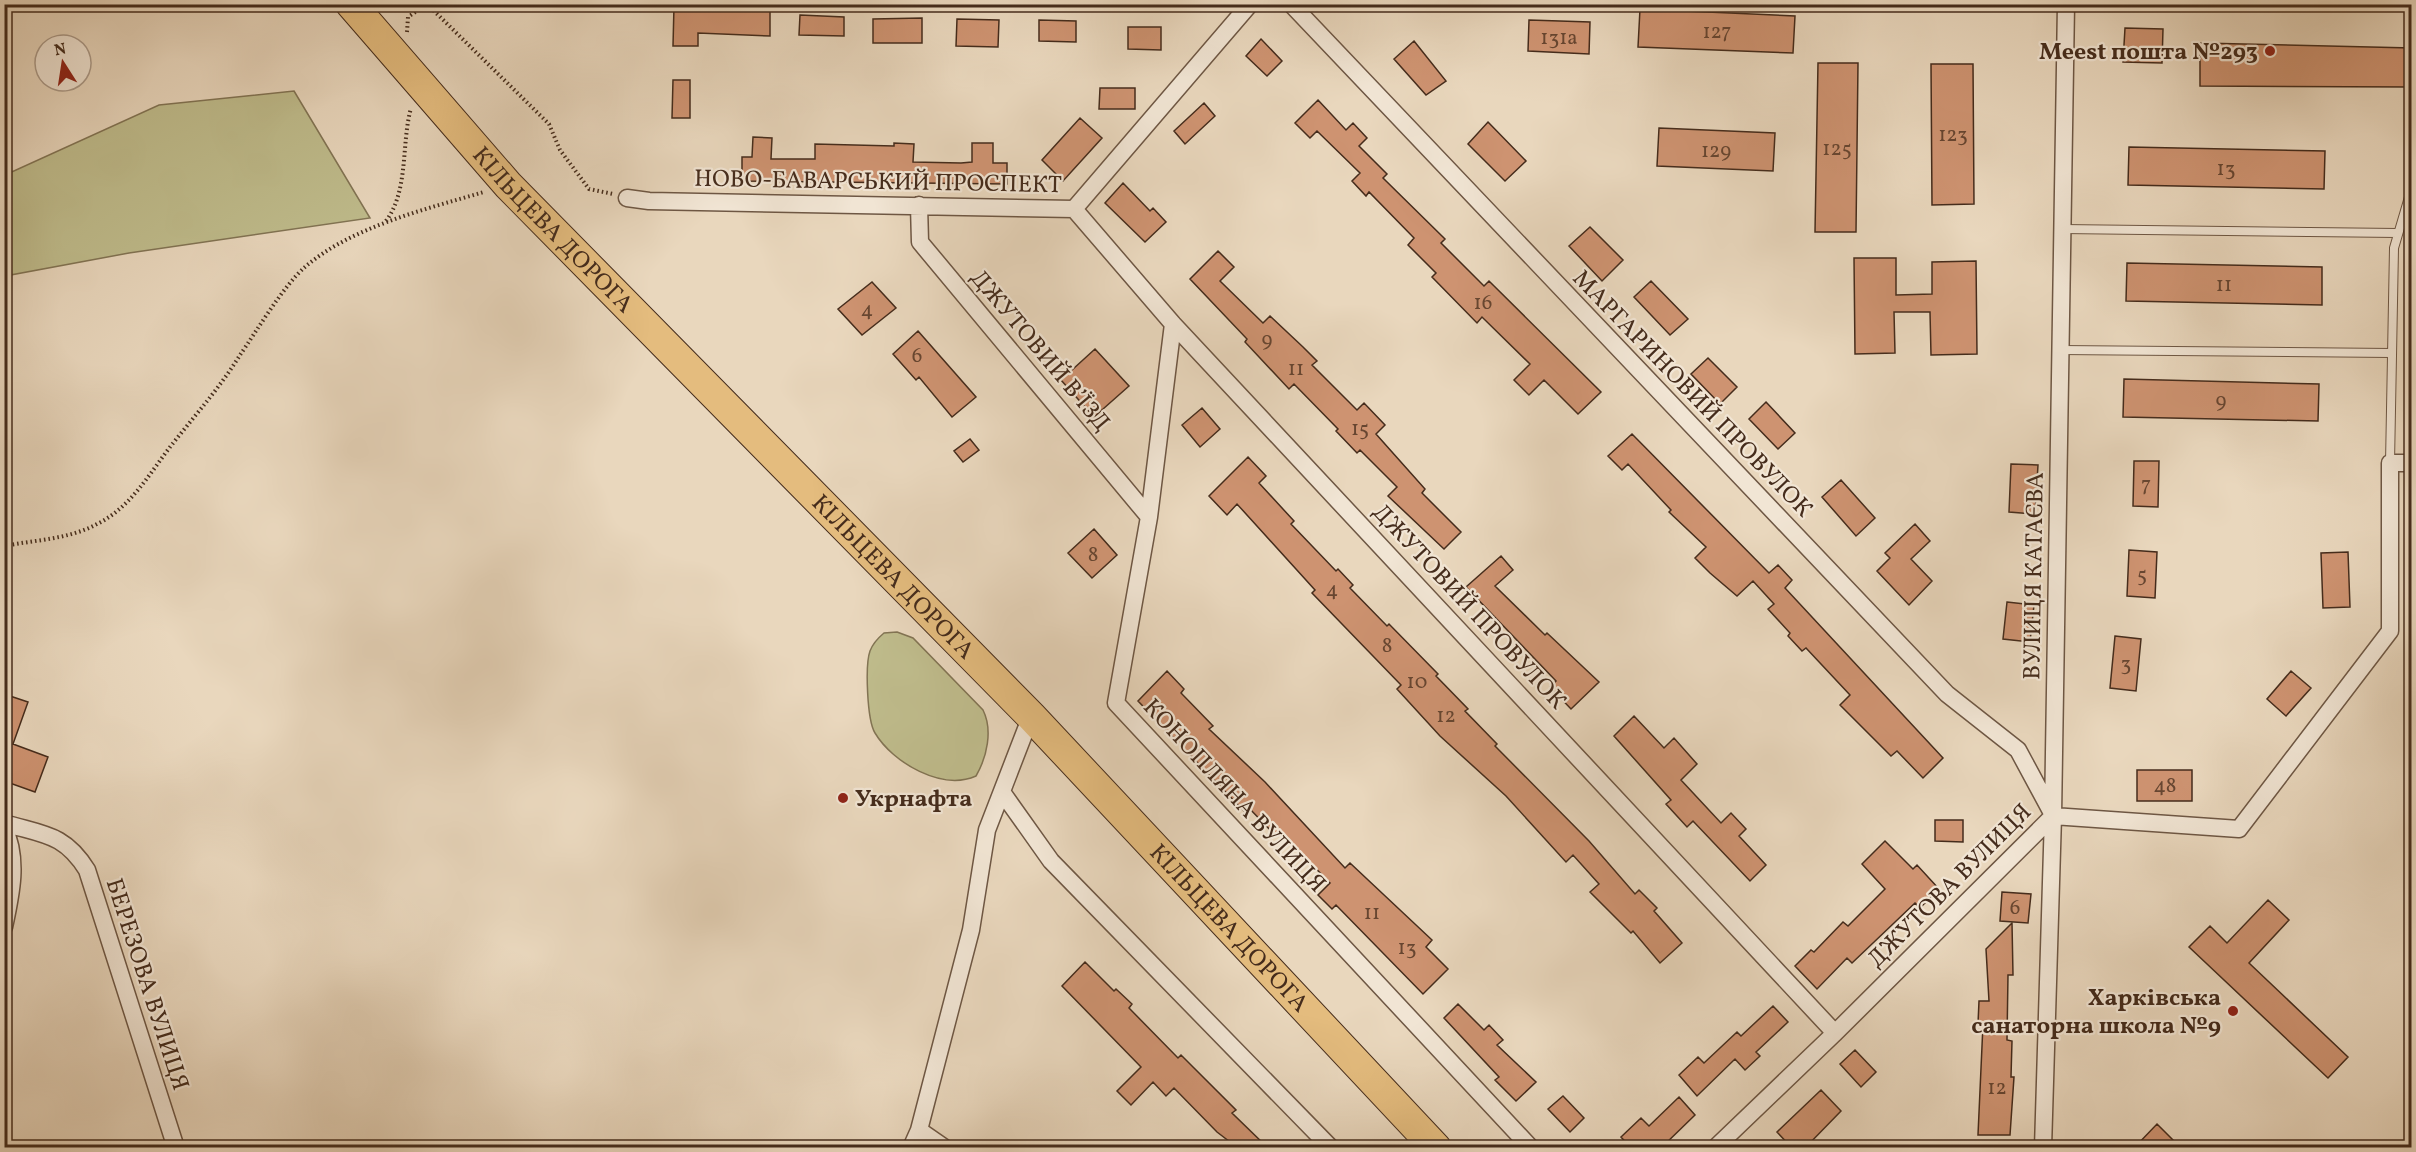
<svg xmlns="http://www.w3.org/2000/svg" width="2416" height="1152" viewBox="0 0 2416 1152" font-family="Vollkorn,serif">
	<rect width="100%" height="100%" fill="#e9d7bd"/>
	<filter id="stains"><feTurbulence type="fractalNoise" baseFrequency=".00333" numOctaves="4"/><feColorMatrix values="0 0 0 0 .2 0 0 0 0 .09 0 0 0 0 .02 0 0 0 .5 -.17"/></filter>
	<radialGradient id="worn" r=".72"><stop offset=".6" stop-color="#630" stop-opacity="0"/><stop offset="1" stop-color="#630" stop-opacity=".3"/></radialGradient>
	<!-- green -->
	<path fill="#bfbc8c" stroke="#827454" stroke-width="1.5" d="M294 91 370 218 129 253 5 276V175L159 105Z
		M897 632 913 638 983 710C993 730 987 757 976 776 942 791 893 763 875 733 867 720 865 665 870 651 873 643 878 638 884 633Z"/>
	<!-- building -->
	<path fill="#ce9371" stroke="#452c1c" stroke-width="1.5" d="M674 6 770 10V36L698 33V46H673Z
		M1640 9 1795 16 1793 53 1638 47Z
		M800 15 844 17V36L799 35Z
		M922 18V43H873V19Z
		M957 19 999 20 998 47 956 46Z
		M1039 20 1076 21V42L1039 41Z
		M1529 20 1590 22 1589 54 1528 51Z
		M1128 27H1161V50L1128 49Z
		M2125 28 2163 29 2162 63 2123 62Z
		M1261 39 1282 61 1267 76 1246 56Z
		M1414 41 1446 81 1426 95 1394 59Z
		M2200 43 2412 48V87L2200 86Z
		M1818 63H1858L1856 232H1815Z
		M1931 64H1973L1974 204 1932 205Z
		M673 80H690V118H672Z
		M1100 88H1135V109H1099Z
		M1318 100 1346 130 1353 123 1367 138 1359 146 1387 174 1383 178 1445 239 1441 243 1484 286 1489 281 1601 392 1578 414 1544 380 1529 395 1514 380 1530 364 1482 317 1477 323 1432 277 1436 273 1408 245 1414 238 1369 192 1366 196 1352 181 1360 173 1317 131 1310 138 1295 123Z
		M1204 103 1215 116 1185 144 1174 131Z
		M1080 118 1102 138 1063 181 1042 160Z
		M1488 122 1526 161 1505 181 1468 144Z
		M1659 128 1775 133 1773 171 1657 166Z
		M753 137 772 138 771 159H815V144L894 146V143L914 144 913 162 961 163 972 162V143H993V163H1007V184L742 181V157H752Z
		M2129 147 2325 151 2324 189 2128 185Z
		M1123 183 1150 211 1153 208 1166 222 1145 242 1105 203Z
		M1590 227 1623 260 1602 281 1569 246Z
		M1218 251 1234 267 1220 281 1263 323 1270 316 1303 347 1317 361 1312 365 1357 410 1364 403 1385 425 1376 434 1425 489 1422 493 1461 532 1444 549 1388 496 1397 487 1360 450 1357 453 1336 431 1338 429 1294 384 1289 389 1245 342 1247 339 1190 279Z
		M1854 258H1896V295L1932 294V262L1976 261 1977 354 1931 355 1930 312H1894L1895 353 1855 354Z
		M2127 263 2322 267V305L2126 301Z
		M1651 281 1688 319 1670 335 1634 297Z
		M872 282 896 308 862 335 838 309Z
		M918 331 976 397 952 417 919 377 916 380 893 354Z
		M1095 349 1129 386 1094 417 1061 380Z
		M1708 358 1737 387 1720 404 1691 374Z
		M2124 379 2319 384 2318 421 2123 417Z
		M1766 402 1795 433 1778 449 1749 419Z
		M1202 408 1220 429 1200 447 1182 425Z
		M1632 434 1769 573 1778 565 1792 580 1785 588 1943 758 1923 778 1897 751 1891 756 1840 705 1850 695 1806 648 1802 651 1788 636 1790 633 1768 609 1774 604 1753 581 1737 596 1710 573 1695 558 1706 547 1669 512 1671 510 1628 464 1622 470 1608 456Z
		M970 439 979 450 963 462 954 451Z
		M1248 457 1266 476 1259 483 1294 521 1291 524 1336 571 1338 569 1353 585 1350 588 1387 626 1389 624 1438 674 1436 676 1468 709 1465 711 1497 744 1495 746 1589 841 1635 894 1639 890 1657 908 1654 911 1682 943 1660 963 1633 931 1631 933 1590 892 1599 884 1573 855 1566 862 1506 796 1440 736 1397 689 1401 685 1312 593 1315 590 1237 504 1227 515 1209 496Z
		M2134 461H2159L2158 507 2133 506Z
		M2011 464 2038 465 2035 514 2009 512Z
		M1841 480 1875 518 1856 536 1822 497Z
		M1915 524 1930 541 1911 559 1932 581 1909 605 1877 571 1890 558 1885 553Z
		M1094 529 1117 555 1092 578 1068 553Z
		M2129 550 2157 552 2155 598 2127 596Z
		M2348 552 2350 607 2323 608 2321 553Z
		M1501 556 1513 570 1495 586 1545 635 1547 633 1599 682 1571 709 1550 687 1556 681 1466 587Z
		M2007 602 2034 605 2030 642 2003 639Z
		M2115 636 2141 639 2136 691 2110 688Z
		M1167 671 1184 689 1181 693 1213 726 1209 729 1265 782 1345 868 1350 863 1432 940 1426 947 1448 969 1423 994 1336 905 1332 909 1318 895 1330 883 1279 831 1275 835 1248 807 1244 811 1138 701Z
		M2291 671 2311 688 2286 716 2267 699Z
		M4 694 28 702 13 744 48 757 35 792 4 781Z
		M1634 716 1664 748 1674 738 1697 764 1681 780 1721 823 1731 813 1746 829 1739 836 1766 865 1750 881 1693 821 1687 827 1666 804 1671 800 1614 736Z
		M2137 770H2192V801H2137Z
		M1935 820H1963V842L1935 841Z
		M1885 841 1913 869 1917 865 1939 889 1920 908 1915 903 1852 963 1847 958 1817 989 1795 966 1811 950 1814 952 1843 922 1848 926 1885 889 1862 864Z
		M2002 892 2031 894 2028 923 2000 921Z
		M2268 900 2289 920 2249 963 2348 1057 2328 1078 2189 947 2210 926 2227 943Z
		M2012 923 2013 975H2008L2007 1040 2012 1041 2011 1077H2014L2010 1135H1978L1983 1024H1978L1979 1001H1989L1986 949Z
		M1085 962 1114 991 1116 989 1132 1004 1129 1008 1178 1058 1181 1055 1236 1110 1232 1113 1268 1148H1238L1217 1132 1174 1088 1166 1096 1153 1082 1131 1105 1117 1091 1141 1067 1062 986Z
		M1458 1004 1484 1030 1489 1025 1503 1040 1497 1045 1536 1082 1516 1101 1495 1080 1499 1077 1444 1018Z
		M1773 1006 1788 1022 1756 1052 1760 1056 1745 1070 1735 1059 1697 1096 1679 1075 1698 1057 1704 1063 1737 1032 1741 1036Z
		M1855 1050 1876 1072 1861 1087 1840 1064Z
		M1821 1090 1841 1111 1805 1148H1792L1777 1132Z
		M1563 1096 1584 1118 1570 1132 1548 1109Z
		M1679 1097 1695 1115 1661 1148H1631L1621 1137 1641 1118 1649 1126Z
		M2157 1124 2181 1148H2134Z"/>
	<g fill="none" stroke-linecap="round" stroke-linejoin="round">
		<defs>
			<path id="lane" d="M2062 229 2398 233
				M2060 350 2392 353
				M2390 463 2394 248 2412 187"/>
			<path id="street" d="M1291 4 1947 694 2018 750 2053 815
				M627 198 649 201 1074 209 1250 4
				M919 205 920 242 1149 517
				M1074 209 1173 324 1835 1033
				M1173 324 1149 517 1116 703 1531 1148
				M1002 792 1051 861 1331 1148
				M4 823C43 835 64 833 87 870L176 1148
				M4 828C19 859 11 895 4 927
				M919 1130 945 1148
				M911 1148 919 1130 971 930 987 830 1031 716
				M1715 1148 1835 1033 2053 816 2239 829 2390 631V463H2412
				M2043 1148 2053 816 2066 4"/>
			<g id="highway">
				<path id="s1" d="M351 4 508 185 1031 716 1436 1148"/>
			</g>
		</defs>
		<!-- lane casing -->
		<use href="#lane" stroke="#6e5744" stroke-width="10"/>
		<!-- street casing -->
		<use href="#street" stroke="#6e5744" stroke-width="19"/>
		<!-- highway casing -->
		<use href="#highway" stroke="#452c1c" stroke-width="32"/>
		<!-- path -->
		<path stroke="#452c1c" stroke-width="4" stroke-dasharray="1.5 3" stroke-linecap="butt" d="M427 4 549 124 560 150 589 189 613 194
			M407 32 408 17 421 8 437 4
			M386 221C409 190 401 144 411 108
			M4 546C35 540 70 539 97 524 132 507 150 472 174 442 197 413 221 386 240 355 256 332 284 285 305 267 351 227 426 209 484 192"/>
		<!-- lane -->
		<use href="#lane" stroke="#f1e5d4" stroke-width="8"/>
		<!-- street -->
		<use href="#street" stroke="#f1e5d4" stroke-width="16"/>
		<!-- highway -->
		<use href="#highway" stroke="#e4bc7e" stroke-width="30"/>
	</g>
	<!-- markers -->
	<g fill="#8f2418" stroke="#f1e5d4" stroke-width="2">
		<circle cx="2270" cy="51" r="6"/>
		<circle cx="843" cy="798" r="6"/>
		<circle cx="2233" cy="1011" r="6"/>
	</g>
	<g text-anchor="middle" stroke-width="4.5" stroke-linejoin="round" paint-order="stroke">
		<!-- number labels -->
		<g font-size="21" fill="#674631">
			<text x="1717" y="38">127</text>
			<text x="1559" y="44">131а</text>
			<text x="1953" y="141">123</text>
			<text x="1837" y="155">125</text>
			<text x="1716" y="157">129</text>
			<text x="2226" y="175">13</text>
			<text x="2224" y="291">11</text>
			<text x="1483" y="309">16</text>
			<text x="867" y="316">4</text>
			<text x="1267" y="346">9</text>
			<text x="917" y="362">6</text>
			<text x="1296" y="375">11</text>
			<text x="2221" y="407">9</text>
			<text x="1360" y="435">15</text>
			<text x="2146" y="491">7</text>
			<text x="1093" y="561">8</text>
			<text x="2142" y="581">5</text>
			<text x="1332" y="596">4</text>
			<text x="1387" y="652">8</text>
			<text x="2126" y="670">3</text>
			<text x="1417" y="688">10</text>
			<text x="1446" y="722">12</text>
			<text x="2165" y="792">48</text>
			<text x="2015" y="914">6</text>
			<text x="1372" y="919">11</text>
			<text x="1407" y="954">13</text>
			<text x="1997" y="1094">12</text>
		</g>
		<!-- poi labels -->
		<g font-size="24" font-weight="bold" fill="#452c1c" stroke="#f1e5d4" text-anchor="end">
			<text x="2258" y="59">Meest пошта №293</text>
			<text x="855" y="806" text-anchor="start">Укрнафта</text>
			<text x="2221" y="1005">Харківська<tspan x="2221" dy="28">санаторна школа №9</tspan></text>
		</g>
		<!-- street labels -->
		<g font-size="24" fill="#452c1c" stroke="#f1e5d4">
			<text transform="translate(878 181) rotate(1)" y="8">НОВО-БАВАРСЬКИЙ ПРОСПЕКТ</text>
			<text dy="8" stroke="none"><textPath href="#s1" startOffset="303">КІЛЬЦЕВА ДОРОГА</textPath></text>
			<text transform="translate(1041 350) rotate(50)" y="8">ДЖУТОВИЙ В’ЇЗД</text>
			<text transform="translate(1693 393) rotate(46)" y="8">МАРГАРИНОВИЙ ПРОВУЛОК</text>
			<text dy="8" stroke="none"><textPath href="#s1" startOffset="789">КІЛЬЦЕВА ДОРОГА</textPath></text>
			<text transform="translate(2033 576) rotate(-89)" y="8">ВУЛИЦЯ КАТАЄВА</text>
			<text transform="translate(1470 606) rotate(47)" y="8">ДЖУТОВИЙ ПРОВУЛОК</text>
			<text transform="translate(1235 795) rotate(47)" y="8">КОНОПЛЯНА ВУЛИЦЯ</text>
			<text transform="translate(1949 885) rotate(-45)" y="8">ДЖУТОВА ВУЛИЦЯ</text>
			<text dy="8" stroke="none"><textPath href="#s1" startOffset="1275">КІЛЬЦЕВА ДОРОГА</textPath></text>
			<text transform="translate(148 984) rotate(72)" y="8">БЕРЕЗОВА ВУЛИЦЯ</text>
		</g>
	</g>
	<!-- margin -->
	<rect width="2416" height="1152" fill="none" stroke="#e9d7bd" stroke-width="24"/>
	<rect x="6" y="6" width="2404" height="1140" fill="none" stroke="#452c1c" stroke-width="3"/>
	<rect x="12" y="12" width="2392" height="1128" fill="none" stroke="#452c1c" stroke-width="1.5"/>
	<!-- north arrow -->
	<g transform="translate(63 63) rotate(348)"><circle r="28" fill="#f1e5d4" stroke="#ac9b8a" stroke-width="1.5"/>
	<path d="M0-4.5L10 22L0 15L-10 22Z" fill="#8f2418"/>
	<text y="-9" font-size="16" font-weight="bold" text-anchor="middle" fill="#452c1c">N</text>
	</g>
	<rect width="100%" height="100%" filter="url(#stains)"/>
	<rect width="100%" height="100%" fill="url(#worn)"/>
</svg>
